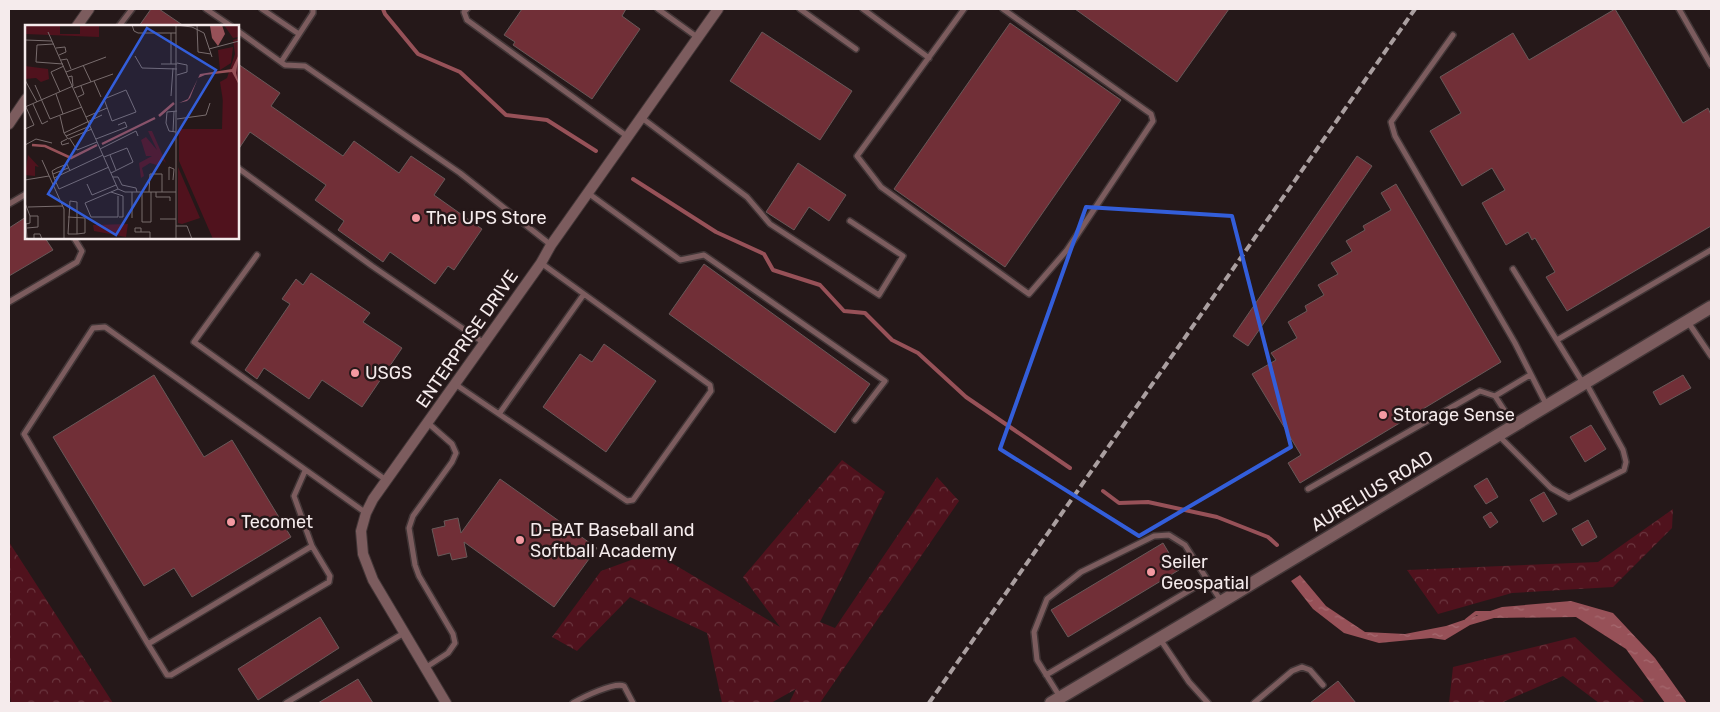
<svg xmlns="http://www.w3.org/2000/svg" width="1720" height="712" viewBox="0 0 1720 712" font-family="Rubik,sans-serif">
	<defs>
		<pattern id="forest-crowns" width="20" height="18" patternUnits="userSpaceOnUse" patternTransform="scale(1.25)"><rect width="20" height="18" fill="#50121d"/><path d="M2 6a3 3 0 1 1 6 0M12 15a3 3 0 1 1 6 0" fill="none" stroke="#6a353e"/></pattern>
		<pattern id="water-ripples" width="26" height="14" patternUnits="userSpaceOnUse" patternTransform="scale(1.25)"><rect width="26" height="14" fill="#975158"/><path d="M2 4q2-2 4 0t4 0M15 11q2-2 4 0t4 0" fill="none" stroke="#a66a70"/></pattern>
	</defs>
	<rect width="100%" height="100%" fill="#251819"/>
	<!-- forest -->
	<path fill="url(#forest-crowns)" d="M842 460 885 492 820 622 835 628 937 477 959 501 820 703H789L796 689 771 703H722L707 633 630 597 577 651 552 637 601 571 653 552 780 627 743 577Z
		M1673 509 1672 528 1613 587 1512 593 1438 614 1407 570 1598 562Z
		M9 542 113 703H11L9 690Z
		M1575 637 1644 701 1640 703H1599L1563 676 1501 703H1449L1453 667Z"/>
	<!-- water -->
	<path fill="url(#water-ripples)" d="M1300 575 1326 606 1365 632 1405 634 1446 626 1502 607 1571 601 1613 613 1655 658 1687 703H1665L1626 649 1576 617 1494 618 1470 625 1445 640 1431 638 1379 643 1344 633 1313 609 1291 581Z"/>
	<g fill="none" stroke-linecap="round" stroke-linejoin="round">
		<!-- stream -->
		<path stroke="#975158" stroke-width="4" d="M383 9 385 14 418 54 460 72 506 115 547 120 596 151
			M633 179 716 232 764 254 773 270 820 285 844 311 865 313 892 340 918 353 966 397 1070 468
			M1103 491 1119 503 1148 502 1217 517 1268 537 1277 545
			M1467 620 1476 613H1490"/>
	</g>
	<!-- building -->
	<path fill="#712f37" stroke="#685959" d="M151 9H159L184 26H139Z
		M522 9H626L622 16 640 29 592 99 513 45 515 42 504 35Z
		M1075 9H1229L1177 82Z
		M1615 9 1683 123 1708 108 1711 115V226L1567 311 1546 277 1555 272 1535 238 1532 240 1528 232 1506 245 1482 203 1505 190 1492 168 1462 186 1430 131 1461 113 1440 77 1513 33 1529 60Z
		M1010 23 1121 100 1005 267 894 189Z
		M762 32 852 91 820 140 730 81Z
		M238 64 280 93 271 106 343 156 354 141 399 173 411 156 445 179 434 195 482 229 454 270 448 266 435 284 390 252 383 262 338 230 344 221 315 200 326 185 250 132 238 150Z
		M1357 156 1372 166 1248 346 1233 336Z
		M798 163 846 195 829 221 809 207 794 230 766 212Z
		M1396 184 1501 362 1300 483 1288 463 1301 455 1252 374 1276 360 1271 353 1297 338 1288 322 1307 311 1305 306 1324 295 1318 285 1338 274 1331 263 1352 251 1346 241 1365 230 1363 226 1391 210 1381 193Z
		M26 217V238H45L53 250 9 276V228Z
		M704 264 870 384 835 433 669 314Z
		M311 273 370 313 363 322 402 348 362 407 322 380 309 399 264 368 257 379 245 370 290 304 282 299 296 279 303 285Z
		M604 344 656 381 606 452 543 407 580 354 592 362Z
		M154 375 204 457 232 440 291 537 192 597 174 568 144 586 53 437Z
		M1683 375 1691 388 1660 405 1653 392Z
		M1591 425 1606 449 1585 462 1570 437Z
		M1487 478 1498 497 1486 504 1474 486Z
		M500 479 597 548 554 607 464 542 467 557 452 560 450 553 438 556 432 529 445 526 444 521 458 518 461 533Z
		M1544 492 1557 514 1543 522 1530 500Z
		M1491 512 1498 522 1490 528 1483 517Z
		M1588 520 1597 537 1582 546 1572 529Z
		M1163 543 1179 570 1068 637 1051 610Z
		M320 617 339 648 258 700 238 669Z
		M358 679 373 703H318Z
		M1338 681 1356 703H1310Z"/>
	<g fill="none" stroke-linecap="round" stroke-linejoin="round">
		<defs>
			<path id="service" d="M206 9 231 26
				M262 9 299 34
				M467 9 464 12 467 20 628 137
				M658 9 697 37
				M800 9 856 49
				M863 9 929 58
				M964 9 857 156 881 187 1029 294 1067 250 1153 121 1151 114 1003 9
				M1679 9 1711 65
				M119 26 132 9
				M238 31 285 65 305 66 460 173 551 245
				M1453 35 1391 122 1395 136 1515 343 1547 406
				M281 62 313 13V9
				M642 118 747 197 770 224 879 295 903 256 850 221
				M238 168 372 266 484 343
				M588 193 680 260 704 255 885 381 855 420
				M9 204 26 194
				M257 255 194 342 386 480
				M1513 269 1583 383
				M9 302 77 262 82 251 74 238
				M1688 322 1711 356
				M1557 340 1711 250
				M455 384 627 501 633 500 711 391 710 385 541 263
				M1495 396 1514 425
				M499 414 584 294
				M1498 435 1551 488 1569 498 1624 470 1626 462 1623 450 1586 383
				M1308 489 1480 391 1495 396 1530 375
				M312 546 148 644 24 434 93 328 105 327 366 513
				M1160 639 1189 682 1208 703
				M148 644 167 675H171L329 582 330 576 312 546 294 496 305 471
				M425 668 448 653 455 643 453 634 419 576 415 565 409 528 413 516 452 462 456 453 452 444 428 423
				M1046 675 1207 580
				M1060 697 1037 660 1034 632 1047 599 1081 572 1154 536 1169 535 1185 545 1221 601
				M286 703 404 633
				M573 703C583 697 614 682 624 686L633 703
				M1254 703 1292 671 1302 667 1310 670 1323 685"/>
			<path id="minor" d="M77 26 89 9
				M9 124 26 99
				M446 703 373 580 363 554 361 531 366 513 373 499 541 263 551 245 718 9"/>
			<path id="tertiary" d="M1051 703 1221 602 1711 307"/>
		</defs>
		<!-- service casing -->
		<use href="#service" stroke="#423637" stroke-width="8"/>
		<!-- minor casing -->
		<use href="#minor" stroke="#423637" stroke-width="12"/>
		<!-- tertiary casing -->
		<use href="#tertiary" stroke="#423637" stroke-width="15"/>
		<!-- service -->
		<use href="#service" stroke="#7c5c5e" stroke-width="5"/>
		<!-- minor -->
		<use href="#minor" stroke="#7c5c5e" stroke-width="10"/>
		<!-- tertiary -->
		<use href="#tertiary" stroke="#7c5c5e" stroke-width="12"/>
		<!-- rail -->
		<path stroke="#aa9fa0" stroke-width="4" stroke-dasharray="8 4" stroke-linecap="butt" d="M929 703 1415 9"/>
	</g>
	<!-- marked area -->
	<path fill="none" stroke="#335eda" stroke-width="4" stroke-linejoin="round" d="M1086 207 1232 216 1291 447 1139 536 1000 449Z"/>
	<!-- markers -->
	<g fill="#f49aa2" stroke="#251819" stroke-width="2">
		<circle cx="416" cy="218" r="5"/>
		<circle cx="355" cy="373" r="5"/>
		<circle cx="1383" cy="415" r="5"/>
		<circle cx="231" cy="522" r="5"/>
		<circle cx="520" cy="540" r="5"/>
		<circle cx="1151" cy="572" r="5"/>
	</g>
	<g text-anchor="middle" stroke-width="5" stroke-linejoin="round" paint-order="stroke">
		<!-- poi labels -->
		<g font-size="18" fill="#f5ebec" stroke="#251819" text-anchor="start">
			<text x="426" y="224">The UPS Store</text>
			<text x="365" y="379">USGS</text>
			<text x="1393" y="421">Storage Sense</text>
			<text x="241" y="528">Tecomet</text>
			<text x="530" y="536">D-BAT Baseball and<tspan x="530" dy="21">Softball Academy</tspan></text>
			<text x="1161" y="568">Seiler<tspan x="1161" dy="21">Geospatial</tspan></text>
		</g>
		<!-- street labels -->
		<g font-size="18" fill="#f5ebec" stroke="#251819">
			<text transform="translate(467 339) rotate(-55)" y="6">ENTERPRISE DRIVE</text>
			<text transform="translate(1372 491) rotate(-31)" y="6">AURELIUS ROAD</text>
		</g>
	</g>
	<!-- overview -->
	<g transform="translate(25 25)">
		<rect width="214" height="214" fill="#251819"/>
		<path d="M55 0H74V12L0 9V1H35V9H55ZM199 0H214V12L208 13ZM208 22 206 38 195 45 193 25ZM153 142 175 193 157 199 153 198Z" fill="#50121d"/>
		<path d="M214 13V76L211 72 198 76 195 57 202 53 210 29 208 15ZM0 41 23 44 24 54 16 57 11 53 0 54ZM123 106H127L141 138 136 133 135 141 125 138 117 143 119 151 116 153 114 138 127 131H121L116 115 121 112 132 125ZM3 130 14 142 10 141V151L0 150ZM103 199 101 212 69 206 68 200Z" fill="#50121d"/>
		<path d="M198 65H214V214H188L154 136V104H197Z" fill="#50121d"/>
		<path d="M197 0 200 9 193 21 187 13 185 1ZM214 29 211 48 214 60 207 47 180 50 173 53 165 73 162 76 154 78 163 74 175 49 207 44Z" fill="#975158"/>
		<path fill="none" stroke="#975158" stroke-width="2.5" d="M134 91 149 78M77 119 130 93M7 120 20 121 46 133 72 120"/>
		<path fill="none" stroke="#786c6d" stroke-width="1" d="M107 0 109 6 113 8H151M151 0 167 2 179 8 187 32M172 0 173 27 186 29M23 7 93 164 100 167H151M0 15 27 16M29 19 12 20 11 37 38 39M31 23 40 22 41 27 34 30M184 24 214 16M110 31 117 43 152 44M36 35 42 34 46 44M152 38 162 40V47L152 50M136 39H152M146 39V8M58 40 66 57M41 47 81 32M0 55 12 77M69 56 76 72M10 60 25 94 38 89M49 63 88 49M101 65 111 87 87 96 79 74ZM35 67 26 47 39 41M31 69 38 89 57 82M146 71 148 43M53 72 59 69 56 61M8 79 17 99 23 96M0 82 48 61 47 51 43 52M35 91 39 108 77 90M61 92 82 83M152 94 181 90 185 78M0 104 9 100 1 82M148 107 149 86M151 107 144 106 141 98 142 87 152 86M39 108 43 114 67 104M41 111 65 101M42 114 36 117 37 120 44 118M45 114 52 125 72 117M71 114 102 102 100 97 93 100M0 120 11 114 27 118M75 124 111 106 113 111M78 130 29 153 34 164 84 142M85 130 91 145M79 132 102 123 108 137 86 148M17 135 39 184V214M28 149 43 143M88 152H93L97 160 111 163 112 167M29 153 27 146 32 143 42 139 45 146M0 155 24 151M144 155V142L149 144 148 155M62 159 67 170 91 160M93 164 60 178 66 192H93V171M86 167 98 171V192H94M117 167V197H126V167M124 167 125 149H137V167M131 167V172H145V176M45 176 52 177V209H43ZM0 178 5 191V198L1 199M3 182 38 181M43 192 60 193V208L52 209M107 193V167M135 194H151M1 198 2 214M151 201H162L167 214M2 203 13 202V191H5M116 207V203H110V207H125V214M9 214V209H15L17 214M151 214V0"/>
		<path fill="#335eda" fill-opacity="0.15" stroke="#335eda" stroke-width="2.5" d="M122 3 191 45 91 210 23 169Z"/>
		<rect width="214" height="214" fill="none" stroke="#f5ebec" stroke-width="2.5"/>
	</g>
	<!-- border -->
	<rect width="1720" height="712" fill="none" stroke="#f5ebec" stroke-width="20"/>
</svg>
